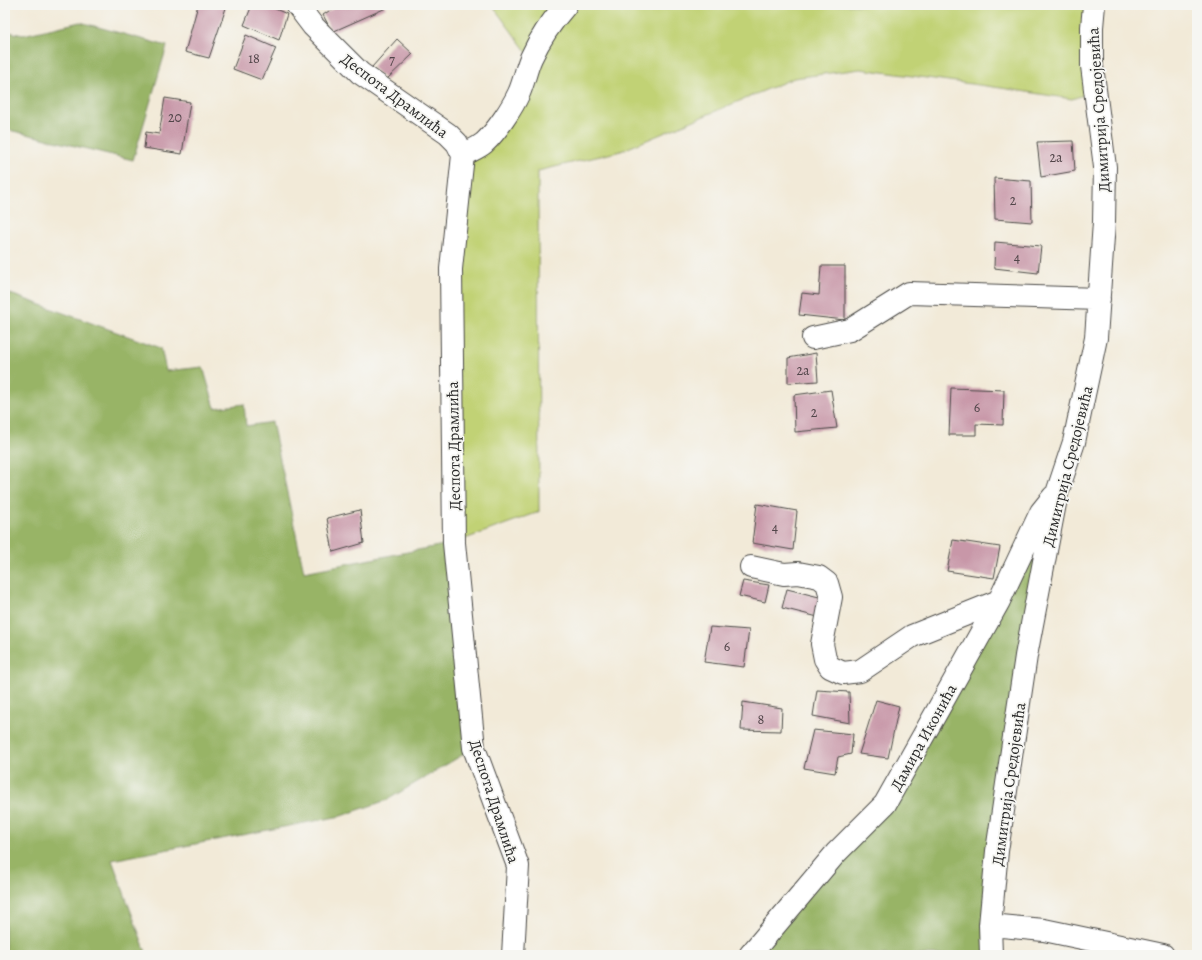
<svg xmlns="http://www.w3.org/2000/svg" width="1202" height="960" viewBox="0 0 1202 960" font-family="Alegreya,serif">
	<rect width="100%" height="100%" fill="#f6f6f2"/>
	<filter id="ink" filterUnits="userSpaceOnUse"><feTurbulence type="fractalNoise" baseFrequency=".025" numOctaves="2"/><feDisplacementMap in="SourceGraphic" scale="8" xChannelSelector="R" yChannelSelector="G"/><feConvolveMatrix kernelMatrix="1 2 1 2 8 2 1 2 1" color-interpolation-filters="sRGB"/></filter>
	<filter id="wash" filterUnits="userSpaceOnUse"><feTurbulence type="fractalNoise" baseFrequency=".012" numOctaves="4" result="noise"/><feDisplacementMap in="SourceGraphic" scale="16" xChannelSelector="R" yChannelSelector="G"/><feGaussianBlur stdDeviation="0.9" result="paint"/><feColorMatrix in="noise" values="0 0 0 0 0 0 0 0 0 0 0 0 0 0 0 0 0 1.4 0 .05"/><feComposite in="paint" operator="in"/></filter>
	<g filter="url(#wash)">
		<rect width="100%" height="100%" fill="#f2ead8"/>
		<!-- green -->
		<path fill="#c1d275" stroke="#767e50" d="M492 5H1094L1095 91 1072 99 1001 88 860 69 794 78 621 151 538 171 539 512 454 543 451 346 474 150 531 58Z"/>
		<!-- forest -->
		<path fill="#98b466" stroke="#627048" d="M80 22 167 46 133 160 5 129V31L23 35Z
			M5 292 161 348 166 371 203 367 215 408 244 404 246 426 272 422 304 572 454 543 474 748 387 800 341 816 112 860 147 955H5Z
			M1041 512 991 955H750L885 804Z"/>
		<g id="blocks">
			<!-- building -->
			<path fill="#c897a8" d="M198 5H227L209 58 185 52Z
				M252 5H266L287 14 279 40 244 25Z
				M338 5H384L386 8 332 32 323 15Z
				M246 35 276 48 262 80 233 69Z
				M397 39 413 54 386 80 372 67Z
				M165 98 190 102 182 154 144 148 146 132 159 134Z
				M1073 141 1075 171 1041 177 1037 142Z
				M994 178 1031 181 1032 222 995 219Z
				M995 242 1041 246 1038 273 994 268Z
				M821 266H845V320L799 315 802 293 819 295Z
				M816 353 818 381 788 383V358Z
				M951 388 1004 390 1003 425 976 424V435H949Z
				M831 390 837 428 795 432 794 395Z
				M757 504 797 511 793 550 752 543Z
				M360 510 364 543 333 552 327 518Z
				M953 540 1000 547 994 578 947 571Z
				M743 581 769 585 765 602 739 596Z
				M787 589 823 598 818 617 782 608Z
				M710 627 749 630 744 667 704 662Z
				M817 690 849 692 850 723 813 716Z
				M876 700 899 706 888 758 859 754Z
				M743 702 782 708 781 731 741 730Z
				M813 730 853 734 851 754 838 757 835 773 804 768Z"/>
		</g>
	</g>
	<g filter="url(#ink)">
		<use href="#blocks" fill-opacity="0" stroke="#494845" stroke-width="1"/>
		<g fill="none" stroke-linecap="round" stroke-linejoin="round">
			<defs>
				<path id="minor" d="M297 5 313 26 360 73 448 134 457 143 463 155 451 269 454 543 474 748 518 866 513 955
					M463 155C470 151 478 148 484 143 497 131 512 108 519 93 524 82 526 69 531 58 540 38 552 21 566 5
					M813 338 850 330 909 293 1099 299
					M751 567 784 574 798 573 819 577 827 583 831 597 822 644 825 659 830 667 843 673 860 671 912 636 999 601
					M990 925 1044 930 1163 955
					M750 955 836 853 885 804 999 601 1041 512 1053 497
					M991 955 990 925 997 851 1026 656 1057 493 1074 442 1096 338 1104 222 1105 167 1092 66V27L1094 5"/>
			</defs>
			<!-- minor casing -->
			<use href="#minor" stroke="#494845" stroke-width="24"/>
			<!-- minor -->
			<use href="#minor" stroke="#fff" stroke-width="22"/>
		</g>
	</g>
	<g text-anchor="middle" stroke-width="3.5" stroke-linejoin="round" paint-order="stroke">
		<!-- number labels -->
		<g font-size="14" fill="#52464a">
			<text x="254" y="63">18</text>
			<text x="392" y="65">7</text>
			<text x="175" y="122">20</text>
			<text x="1056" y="162">2a</text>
			<text x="1013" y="205">2</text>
			<text x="1017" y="262">4</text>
			<text x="803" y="375">2a</text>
			<text x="977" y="412">6</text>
			<text x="814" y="417">2</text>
			<text x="775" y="532">4</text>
			<text x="727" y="651">6</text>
			<text x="761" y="724">8</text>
		</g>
		<!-- street labels -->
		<g font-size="16" fill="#2b2b2b" stroke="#f6f6f2">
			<text transform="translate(395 95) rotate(37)" y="6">Деспота Драмлића</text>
			<text transform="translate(1098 110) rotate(-94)" y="6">Димитрија Средојевића</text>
			<text transform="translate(453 446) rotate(-91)" y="6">Деспота Драмлића</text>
			<text transform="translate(1067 466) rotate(-76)" y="6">Димитрија Средојевића</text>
			<text transform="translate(923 737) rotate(-61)" y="6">Дамира Иконића</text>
			<text transform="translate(1008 784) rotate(-82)" y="6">Димитрија Средојевића</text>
			<text transform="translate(495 801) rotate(72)" y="6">Деспота Драмлића</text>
		</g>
	</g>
	<!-- margin -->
	<rect width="1202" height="960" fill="none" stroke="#f6f6f2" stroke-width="20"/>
</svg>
